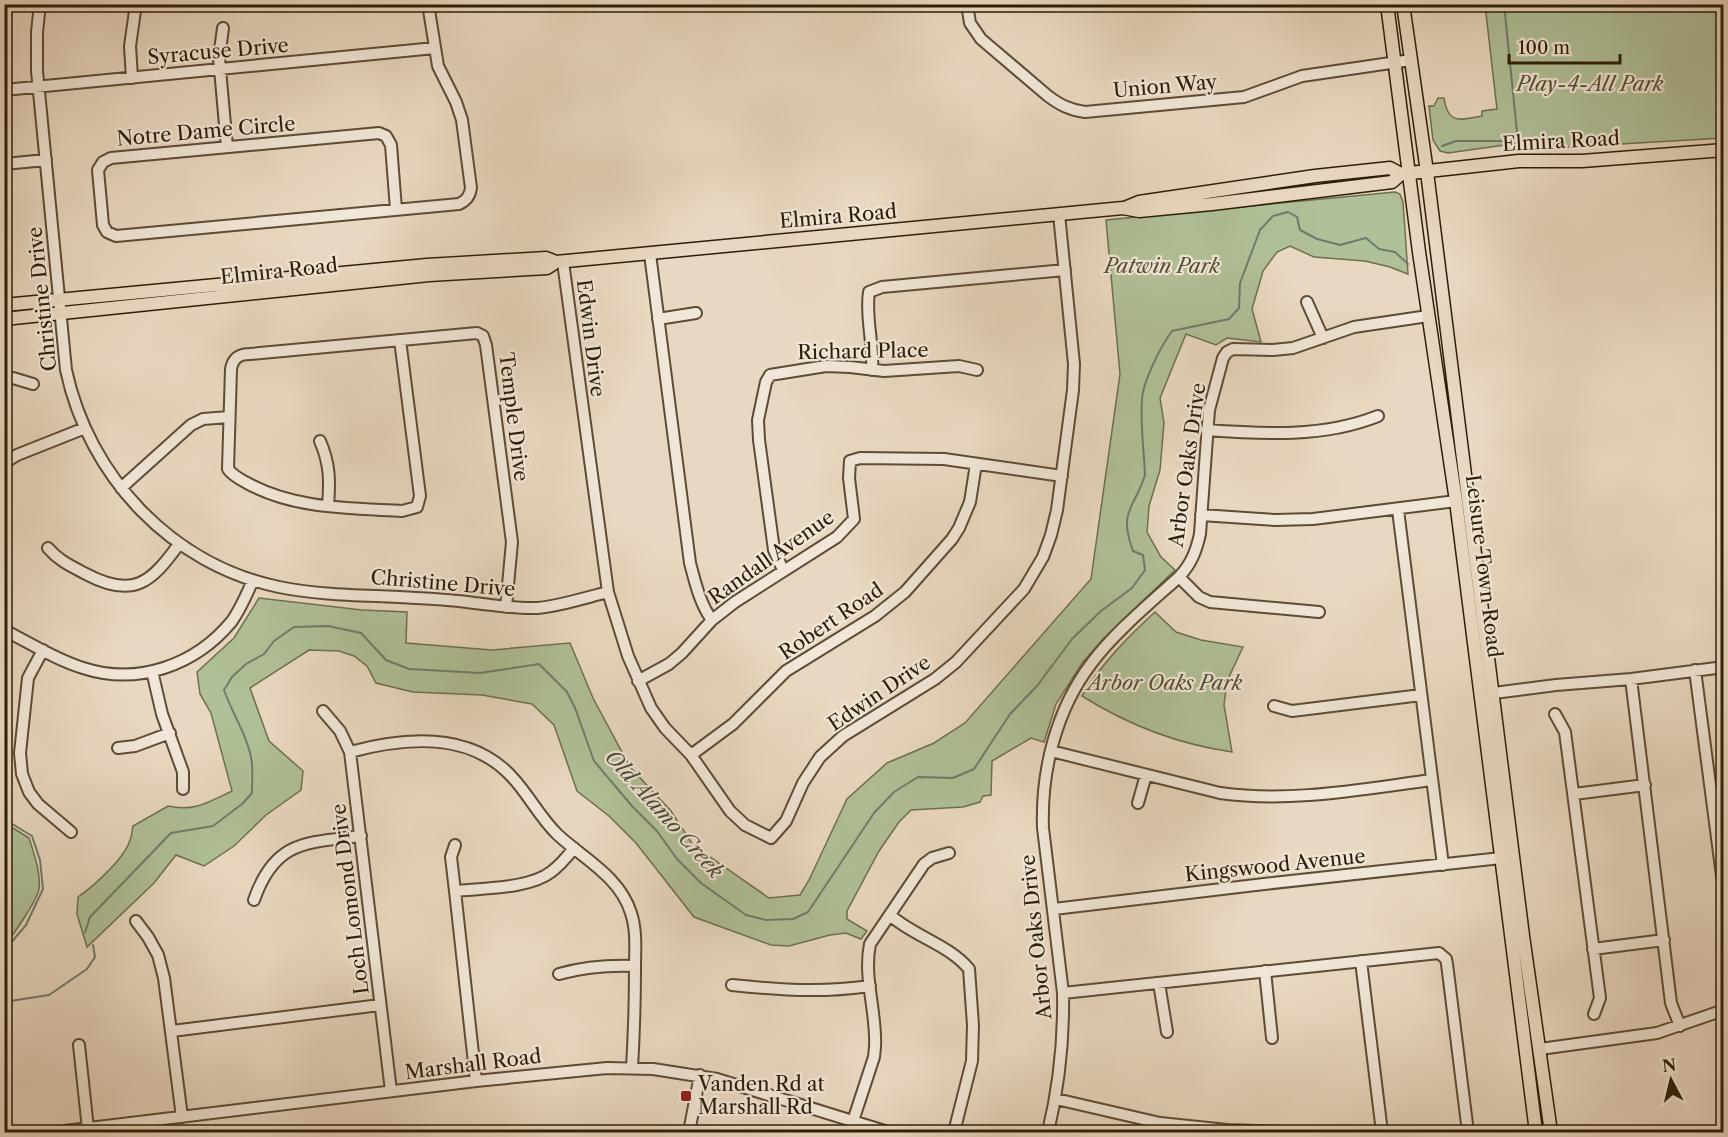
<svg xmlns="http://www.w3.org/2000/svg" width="1728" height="1137" viewBox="0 0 1728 1137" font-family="'Libre Caslon Text',serif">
	<rect width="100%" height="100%" fill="#e9d8c1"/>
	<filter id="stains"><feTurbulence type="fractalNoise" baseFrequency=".00333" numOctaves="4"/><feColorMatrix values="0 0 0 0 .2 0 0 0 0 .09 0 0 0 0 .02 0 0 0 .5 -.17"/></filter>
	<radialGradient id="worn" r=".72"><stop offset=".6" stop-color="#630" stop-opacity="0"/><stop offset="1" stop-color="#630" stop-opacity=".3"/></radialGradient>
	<!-- green -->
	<path fill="#b0c098" stroke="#6e6f50" stroke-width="1.5" d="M1485 5H1723V138L1535 149 1533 141 1448 153 1440 151 1433 140 1429 106H1434L1438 98H1444C1448 125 1460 120 1482 116V111L1497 109Z
		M1395 192 1400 194 1403 202 1408 274 1390 267 1365 261 1314 257 1290 246 1277 252 1263 271 1252 309 1261 342 1227 338 1216 345 1186 334 1160 398 1164 423 1160 470 1149 506 1147 532 1161 557 1175 570 1103 639 1083 662 1056 704 1044 742 1031 738 992 761 991 795 983 796 980 802 963 807 911 810 899 822 879 851 847 911V919L867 931 861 939 846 933 830 935 789 946 771 945 694 917 636 843 609 816 577 791 554 725 532 704 482 695 413 692 376 683 367 666 354 656 339 651 309 650 250 688 269 741 303 771 301 790 266 815 234 846 204 866 176 855 154 883 87 947 77 914 78 897C94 886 125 858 130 840 132 836 132 830 133 826L168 806C194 812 209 802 232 791L211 713 200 694 197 672 234 638 259 598 362 610 407 612 406 643 492 650 570 643 593 698 630 767 671 811 693 845 769 898 800 895 809 880 847 799 887 763 934 743 965 723 1091 579 1120 374 1106 220Z
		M1155 612 1176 632 1201 640 1243 647 1227 681 1224 705 1232 752C1177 744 1128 725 1082 696 1103 662 1126 639 1155 612Z
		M5 823 29 838C34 854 41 873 39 889 37 901 13 935 5 945Z"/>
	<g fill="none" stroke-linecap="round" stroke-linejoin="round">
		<!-- stream -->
		<path stroke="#6d7c6c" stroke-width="2" d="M1442 146 1456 141H1510L1517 132 1504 4
			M4 819 32 836 40 860 43 889 26 925 4 951
			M85 932 90 917 171 833 213 826 242 804 252 793C252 777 254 761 248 746 242 727 231 710 224 690L232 677 246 664 264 654 274 641 294 627 328 626 361 633 386 660 409 669 480 673 539 664 567 692 575 708 594 761 632 806 657 831 677 859 701 883 746 915 766 920 793 919 808 912 874 813 894 792 918 777 953 778 974 769 1010 714 1037 686 1072 639 1101 611 1132 588 1145 570 1143 555 1133 551C1118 510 1134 510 1145 475 1144 450 1140 424 1142 399 1143 381 1161 346 1172 331L1229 319 1239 308 1240 283 1260 230 1273 216 1288 212 1297 217 1300 230 1317 239 1340 245 1366 238 1379 249 1395 252 1408 264
			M4 1002 49 995 87 969 95 957 93 945"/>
		<defs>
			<path id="minor" d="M40 4 37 32V71L66 370C89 477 172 565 279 587 323 596 370 595 415 598 434 599 454 600 474 603 494 605 516 609 537 608 560 606 584 598 608 592
				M967 4 970 23 981 39 1048 96C1060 105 1070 110 1085 112L1244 97 1302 76 1411 60
				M223 28 219 58 227 147
				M132 78 130 46 136 4
				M4 90 435 48
				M4 164 46 160
				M396 209 391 145 386 136 379 133 111 158 103 162 98 170 103 225 107 232 116 236 459 204C466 201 470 196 471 188L462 120 456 102 438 66 428 4
				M4 237V247
				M650 254 690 563C695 582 700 604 712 620
				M563 262 608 592 628 656 651 708 665 728 691 755 730 811 745 825 771 838 786 821 803 783 820 757 843 736 935 679 956 662 1024 589 1043 557 1051 535 1057 510 1073 390 1074 364 1059 214
				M1307 302 1323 338
				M658 319 696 313
				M400 340 420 496 417 507 402 511C349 508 294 509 247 483 240 479 233 476 228 469L231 369C233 358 239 354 250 354L466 334 477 333 483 336 486 345 512 542 506 607
				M872 370C874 344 865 317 869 292L882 287 1065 270
				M4 379 13 378 33 384
				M1206 430C1264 434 1323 438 1378 416
				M320 441C330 464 330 481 328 506
				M4 463 17 455 85 428
				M121 488 191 425 203 419 229 417
				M1398 510 1443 865
				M1201 515 1275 520 1313 519 1456 501
				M48 548C59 561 71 566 86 574 133 599 151 583 179 544
				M783 570 774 550 759 440 758 420 766 382 770 375 826 366 850 367 884 371 959 366 977 370
				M1179 577 1199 597 1210 602 1319 612
				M4 630C30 643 56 660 83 668 138 686 196 665 232 621 241 608 247 594 253 580
				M43 650 28 678 20 753 22 774 29 792 38 804 71 832
				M1695 670 1724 891
				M152 671 162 714 183 772V789
				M1631 679 1671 1003 1680 1026
				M638 681 669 664 682 653 712 620 735 602 837 537 854 519 849 478 850 461 860 458 944 459 1062 476
				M1494 693 1556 685 1631 679 1724 667
				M1274 706 1292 711 1421 695
				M323 711 340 731 350 752 391 1091
				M1555 714 1565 732 1600 998 1594 1014
				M118 748 135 746 170 733
				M1051 751 1220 793C1291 803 1362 789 1432 780
				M350 752C405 737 470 731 512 777 529 795 540 818 558 835 584 859 620 877 631 913 637 931 635 950 635 968 635 1001 634 1034 632 1068
				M691 755 733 724 786 671 875 616 905 592 952 539 959 528 970 502 976 464
				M1574 794 1645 785
				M1138 803 1146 775
				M455 845 451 857 455 891
				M254 900C275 840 306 843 361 836
				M1054 909 1264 884 1501 858
				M890 915C913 936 948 944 969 969L973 1025 972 1061 954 1132
				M136 921 148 937 158 955 164 978 182 1117
				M1593 949 1664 940
				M1361 961 1382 1132
				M1265 971 1272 1038
				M559 974C584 967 609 965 635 966
				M1159 983 1167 1032
				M732 985C780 990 821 993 870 986
				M1063 993 1439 953 1446 959 1447 964 1467 1124V1132
				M172 1031 380 1005
				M79 1045 88 1129
				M1540 1049 1657 1033 1724 1010
				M476 1081 455 891C482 888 529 889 551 872 559 866 567 857 574 848
				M1056 1099 1160 1123 1227 1130 1287 1132
				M853 1121 874 1057 875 1047C877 1013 863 978 870 944L924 864 932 858 949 853
				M56 1132 476 1081 607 1068 653 1069 717 1079 888 1132
				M689 1132 700 1075
				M1048 1132C1059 1086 1064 1041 1063 993L1043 828C1041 771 1056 710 1091 664 1113 634 1150 603 1179 577 1191 564 1196 552 1200 534L1209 410 1223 358 1227 352 1233 349 1273 350 1293 348 1354 327 1428 316"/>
			<path id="major" d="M1387 4 1419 252 1456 501 1536 1132
				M1403 4 1427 172 1523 936 1551 1132
				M1127 207 1139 202 1315 176 1390 168 1401 174
				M4 305 427 265 546 258 556 262
				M4 319 429 275 547 268 556 262 1123 208 1139 211 1212 204 1392 182 1401 174 1519 161H1582L1724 150"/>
		</defs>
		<!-- minor casing -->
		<use href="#minor" stroke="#5c4c36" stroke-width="14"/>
		<!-- major casing -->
		<use href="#major" stroke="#2d1e08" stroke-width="15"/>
		<!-- minor -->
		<use href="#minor" stroke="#f1e6d7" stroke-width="10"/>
		<!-- major -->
		<use href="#major" stroke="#e9d8c1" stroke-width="12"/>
	</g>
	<!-- markers -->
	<rect fill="#8f2418" stroke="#f1e6d7" stroke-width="2" x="680" y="1090" width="12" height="12" rx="3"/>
	<g text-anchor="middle" stroke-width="4.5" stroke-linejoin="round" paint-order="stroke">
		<!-- street labels -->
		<g font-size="20" fill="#2d1e08" stroke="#f1e6d7">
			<text transform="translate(218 51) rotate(-5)" y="7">Syracuse Drive</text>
			<text transform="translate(1165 86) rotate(-5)" y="7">Union Way</text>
			<text transform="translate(206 131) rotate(-5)" y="7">Notre Dame Circle</text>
			<text transform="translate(1561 141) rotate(-3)" y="7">Elmira Road</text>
			<text transform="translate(838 216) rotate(-5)" y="7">Elmira Road</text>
			<text transform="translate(279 271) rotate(-6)" y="7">Elmira Road</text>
			<text transform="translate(42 299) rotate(-96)" y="7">Christine Drive</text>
			<text transform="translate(591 338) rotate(83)" y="7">Edwin Drive</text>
			<text transform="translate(863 351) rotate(-1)" y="7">Richard Place</text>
			<text transform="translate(514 417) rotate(83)" y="7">Temple Drive</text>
			<text transform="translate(1187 465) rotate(-82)" y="7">Arbor Oaks Drive</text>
			<text transform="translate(771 557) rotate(-35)" y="7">Randall Avenue</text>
			<text transform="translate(1484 566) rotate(83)" y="7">Leisure Town Road</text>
			<text transform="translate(443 583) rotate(5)" y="7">Christine Drive</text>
			<text transform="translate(831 621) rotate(-34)" y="7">Robert Road</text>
			<text transform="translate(879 693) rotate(-34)" y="7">Edwin Drive</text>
			<text transform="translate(1275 865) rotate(-6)" y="7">Kingswood Avenue</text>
			<text transform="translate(350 899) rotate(-97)" y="7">Loch Lomond Drive</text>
			<text transform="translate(1036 937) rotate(-96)" y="7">Arbor Oaks Drive</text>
			<text transform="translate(473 1064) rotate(-7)" y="7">Marshall Road</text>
		</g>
		<!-- park labels -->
		<g font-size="20" font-style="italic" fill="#544f33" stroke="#f1e6d7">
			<text x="1590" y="91">Play-4-All Park</text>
			<text x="1162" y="273">Patwin Park</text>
			<text x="1165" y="690">Arbor Oaks Park</text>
		</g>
		<!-- poi labels -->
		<g font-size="20" fill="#2d1e08" stroke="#f1e6d7" text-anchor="start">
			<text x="698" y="1091">Vanden Rd at<tspan x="698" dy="23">Marshall Rd</tspan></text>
		</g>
		<!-- water labels -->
		<g font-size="21" font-style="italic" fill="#4d4d3a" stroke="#f1e6d7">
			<text transform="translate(664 814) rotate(48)" y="7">Old Alamo Creek</text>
		</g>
	</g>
	<!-- margin -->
	<rect width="1728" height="1137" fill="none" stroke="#e9d8c1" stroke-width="24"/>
	<rect x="6" y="6" width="1716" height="1125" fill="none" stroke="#2d1e08" stroke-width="3"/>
	<rect x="12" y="12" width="1704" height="1113" fill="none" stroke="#2d1e08" stroke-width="1.5"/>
	<!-- north arrow -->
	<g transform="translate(1671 1080) rotate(353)" stroke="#f1e6d7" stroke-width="4.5" paint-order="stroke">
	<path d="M0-4.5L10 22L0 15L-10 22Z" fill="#2d1e08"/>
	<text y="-9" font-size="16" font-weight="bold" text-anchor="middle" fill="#2d1e08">N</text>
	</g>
	<!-- scale -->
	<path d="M1509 54v9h111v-9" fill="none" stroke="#2d1e08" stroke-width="3"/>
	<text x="1518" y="54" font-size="18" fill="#2d1e08" stroke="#f1e6d7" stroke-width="4.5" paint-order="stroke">100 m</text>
	<rect width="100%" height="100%" filter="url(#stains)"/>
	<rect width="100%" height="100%" fill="url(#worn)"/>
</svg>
